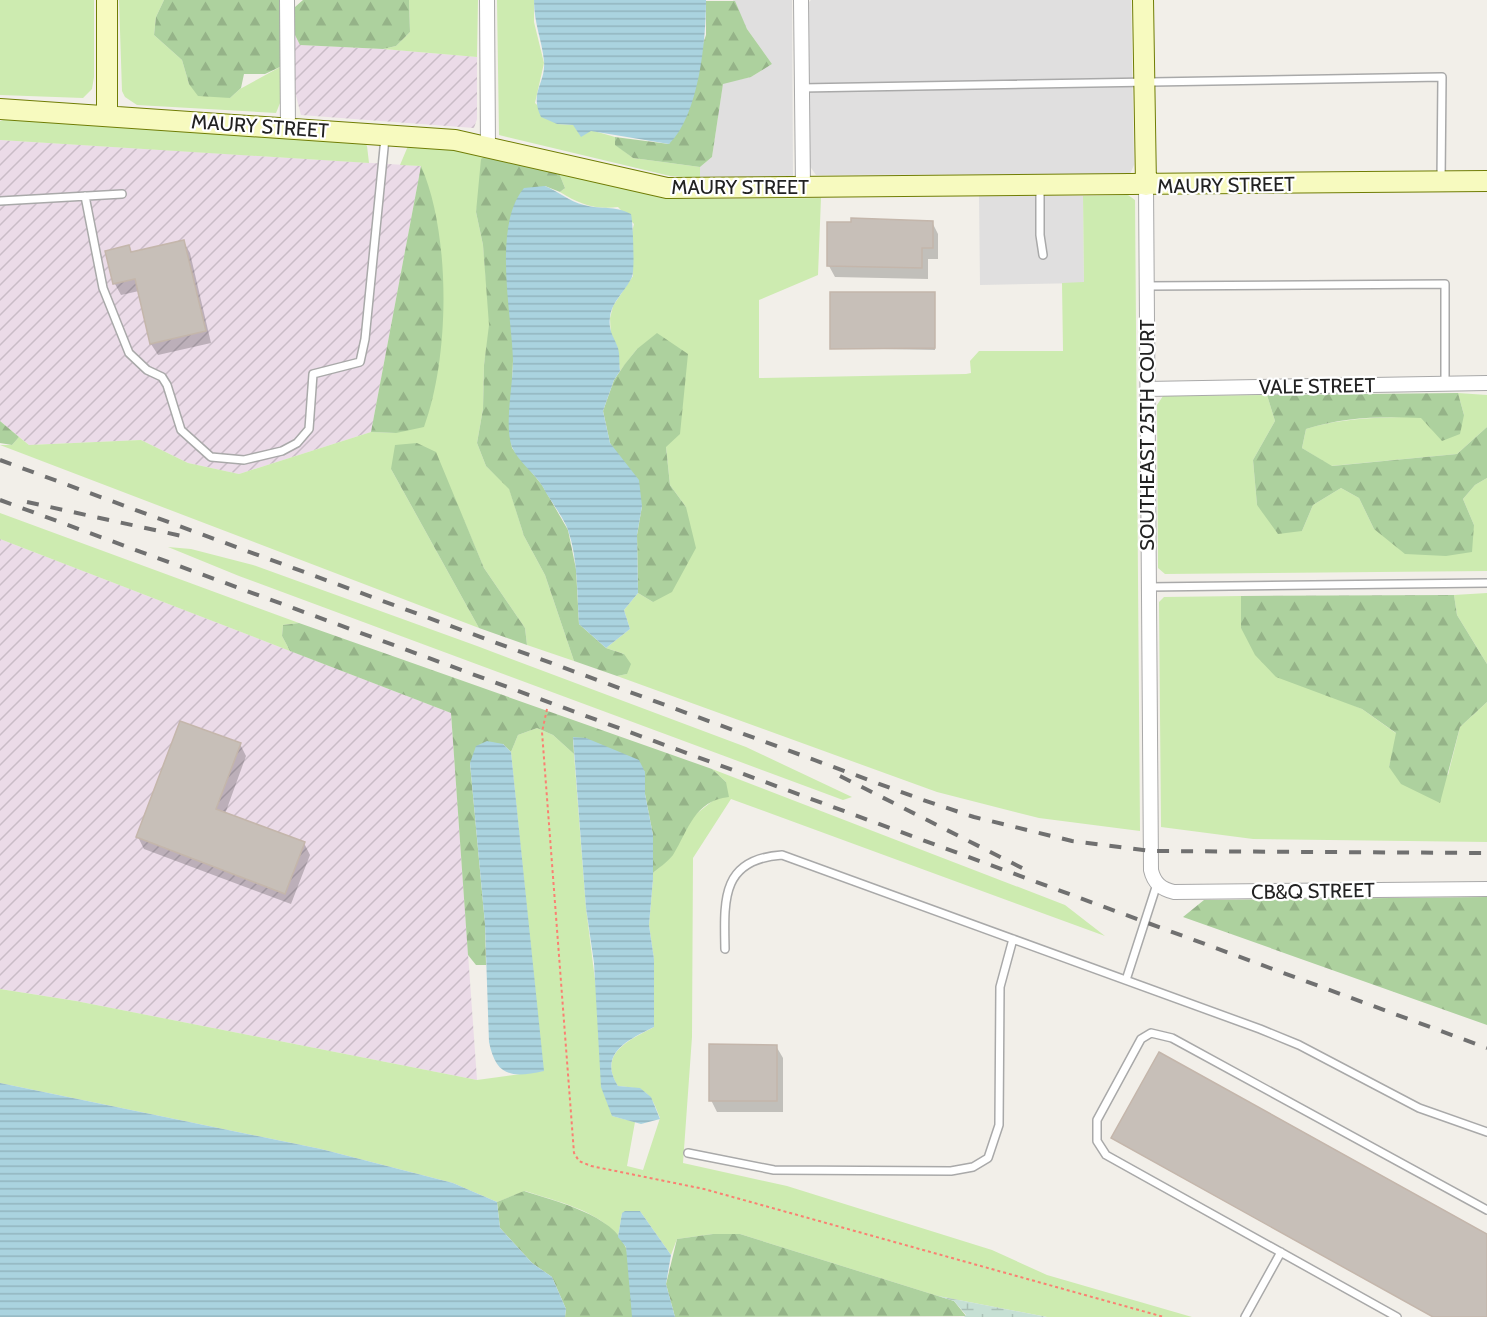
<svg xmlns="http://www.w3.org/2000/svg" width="1487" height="1317" viewBox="0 0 1487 1317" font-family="Cabin,sans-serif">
	<defs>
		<pattern id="industrial-furrows" width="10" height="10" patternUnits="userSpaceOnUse" patternTransform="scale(1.5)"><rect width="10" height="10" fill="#ebdbe8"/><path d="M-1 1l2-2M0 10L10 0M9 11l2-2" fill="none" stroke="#c9bcc7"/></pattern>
		<pattern id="forest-firs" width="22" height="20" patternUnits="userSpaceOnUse" patternTransform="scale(1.5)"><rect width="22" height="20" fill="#add19e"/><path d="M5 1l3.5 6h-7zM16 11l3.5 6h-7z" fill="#95b388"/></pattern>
		<pattern id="wetland-marsh" width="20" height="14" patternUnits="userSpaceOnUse" patternTransform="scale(1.5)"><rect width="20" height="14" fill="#c6e0d4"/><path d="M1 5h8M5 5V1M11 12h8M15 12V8" fill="none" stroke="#aac0b6"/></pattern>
		<pattern id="water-rules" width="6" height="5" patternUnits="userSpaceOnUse" patternTransform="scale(1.5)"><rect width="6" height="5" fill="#aad3df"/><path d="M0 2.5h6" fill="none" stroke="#92b5bf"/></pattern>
	</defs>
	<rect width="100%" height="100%" fill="#f2efe9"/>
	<!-- residential -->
	<path fill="#e0dfdf" d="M733 0H792L793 177 700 178V167L712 157 723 83 751 77 772 64 747 29Z
		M811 0H1131L1134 165 1130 174 816 175 809 165 808 3Z
		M979 196H1083L1084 283 980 285Z"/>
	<!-- industrial -->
	<path fill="url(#industrial-furrows)" d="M295 35 300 45 383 49 477 57V119L474 128 301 115 295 92Z
		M0 140 421 166 371 432 239 474 188 463 141 440 29 445 0 421Z
		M0 539 451 713 477 1080 76 1001 0 989Z"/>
	<!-- grass -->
	<path fill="#cdebb0" d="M0 0H94V77L92 89 83 98 0 95Z
		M119 0H164L156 17 154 35 182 60 189 84 230 98 240 89 282 66V98L276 113 137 105 125 97 122 91Z
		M409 0H478L477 57 383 49 396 46 410 32Z
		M497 0H534V22L544 63 535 103 557 124 573 125 615 137 616 145 633 158 700 167V178L670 176 499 135Z
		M7 119 364 142 367 146 369 163 0 140V121Z
		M408 146 436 147 487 155 476 212 483 245 490 325 484 365 483 409 477 443 486 466 509 488 524 536 545 575 574 661 527 645 525 628 484 568 462 516 391 469 479 628 0 445H12L19 437 29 445 141 440 188 463 239 474 371 432 396 433 421 166 400 165Z
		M559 173 649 194 686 199 821 198 818 275 759 300V378L966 374 971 373 970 361 979 351H1063L1062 283 1084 282 1083 196 1128 195 1135 200 1140 831 1039 818 937 792 617 676 627 674 624 654 606 648 630 629 624 610 638 593 653 602 686 507 670 485 666 447 637 349 620 371 617 346 611 338 610 318 613 306 633 276 631 236 634 224 618 207C595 210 579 204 560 192L565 188Z
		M1458 393 1487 395V427L1457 454 1331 466 1302 448 1306 429C1357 413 1411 419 1464 415Z
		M1267 395 1275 421 1253 460 1257 505 1302 531 1313 505 1341 488 1359 498 1374 529 1474 525 1463 499 1475 485 1487 478V571L1165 574 1158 568 1157 405 1163 396Z
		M0 513 299 623 283 625 282 636 290 651 0 539Z
		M168 547 191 549 253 565 477 646 746 747 852 797 843 800 239 576Z
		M1487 593V664L1457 615 1454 595Z
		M1241 596V628L1341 700 1362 709 1397 734 1389 767 1448 775 1460 727 1487 702V842L1253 839 1161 827 1159 602 1164 597Z
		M537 728 553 735 574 754 586 908 612 1116 635 1122 627 1166 643 1170 660 1118C650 1092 647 1088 618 1086 597 1053 630 1040 654 1027V959L649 925 653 879 652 874 671 857 691 818 715 799 726 782 712 769 1065 905 1105 936 731 799 693 858 692 1037 683 1163 787 1186 992 1250 1047 1275 1192 1317H1047L938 1296 740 1234H713L677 1239 671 1255 640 1211 622 1213 618 1237C599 1210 555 1201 525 1191L497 1202 453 1183 321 1149 0 1083V989L76 1001 477 1080 543 1071 511 752 518 735Z"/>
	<!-- forest -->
	<path fill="url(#forest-firs)" d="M164 0H281L282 66 265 74H244L241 88 230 98 198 96 189 84 182 60 154 35 156 17Z
		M303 0H409L410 32 396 46 383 49 300 45 295 35V7Z
		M706 1H735L747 29 772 64 751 77 723 84 712 157 700 167 633 158 615 145V137L669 144 706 35Z
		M487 155 559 173 565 188 560 192 545 186 513 361 510 432 512 448 542 485 568 530 576 569 579 624 606 648 624 654 631 664 627 674 617 676 574 661 545 575 524 536 509 489 486 466 477 443 483 409 484 365 489 325 483 245 476 212 481 159Z
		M421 166C451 234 450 357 424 427L396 433 371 432Z
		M657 333 688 354 680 434 666 447 670 485 686 507 696 548 672 592 653 602 638 593 637 535 642 506 610 443 603 411 614 380 625 364 637 349Z
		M1458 393 1464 415 1460 434 1442 441 1421 418C1382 416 1343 417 1306 429L1302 448 1332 466 1457 454 1487 427V478L1475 485 1463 499 1474 525 1472 552 1446 556 1405 554 1374 529 1359 498 1341 488 1313 505 1302 531 1278 534 1257 505 1253 460 1275 421 1267 395Z
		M0 421 19 437 12 445 0 443Z
		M417 443 436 452 484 568 525 628 527 645 479 628 391 469 395 445Z
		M1454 595 1457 615 1487 664V702L1460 727 1440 803 1401 784 1389 767 1396 733 1362 709 1276 677 1255 655 1241 628V596Z
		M299 623 712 769 726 782 729 797C694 801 689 829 673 855 668 862 658 868 652 874L653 835 645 794V772L586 738H573L574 754 553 735 537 728 518 735 511 752 503 744 470 763 485 924 486 965H476L468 955 451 713 290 651 282 636 283 625Z
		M1487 897V1025L1183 917 1204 900Z
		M524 1191C555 1201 614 1215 626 1248 633 1269 632 1296 632 1317H565L566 1309 552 1277 532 1263 500 1228 497 1202Z
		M713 1234H740L954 1301 966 1316 675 1317 666 1284 677 1239Z"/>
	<!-- wetland -->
	<path fill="url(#wetland-marsh)" d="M938 1296 1047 1317H964L966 1315 954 1301Z"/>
	<!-- water -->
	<path fill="url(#water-rules)" d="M534 0H706C706 40 699 115 669 144L591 131 581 137 573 125 557 124 541 117C529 91 546 84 544 61 542 40 534 24 534 0Z
		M545 186C558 191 570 202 584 205 602 210 614 205 631 214 633 221 635 271 632 277 625 292 612 301 610 317 608 331 614 337 618 348 620 355 619 363 620 371L614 380 603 411 610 443 639 480 642 506 637 535 638 593 624 610 630 629 606 648 579 624C577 593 578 559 568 530 564 518 549 499 543 487 535 473 518 462 512 447 504 426 513 385 513 361 512 315 492 226 524 188Z
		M573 737 586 738 639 760 645 772V794L653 835V879L649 925 654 959V1027C630 1039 597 1053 618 1086L640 1088 651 1097 660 1119 641 1124 612 1116 601 1087 594 963 586 908Z
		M487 741 503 744 511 752 544 1071C512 1078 496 1077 489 1042L485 924 470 763 476 746Z
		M0 1083 321 1149 453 1183 497 1202 500 1228 532 1263 552 1277 566 1309 565 1317H0Z
		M625 1211H640L671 1255 666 1284 675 1317H632L626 1247 618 1237 622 1213Z"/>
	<!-- shadow -->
	<path fill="#0003" d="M932 222 938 234V259H928V279L835 277 829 266Z
		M183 241 190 253 211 343 158 355 151 344 139 291 121 295 115 284 107 252 128 247 132 253Z
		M934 294 935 350 832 348Z
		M240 744 246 756 225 814 304 843 310 855 291 904 144 849 138 837Z
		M776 1046 783 1058V1112H717L711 1100Z
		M1112 1138 1487 1236V1317H1433Z"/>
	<!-- building -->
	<path fill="#c7bfb8" stroke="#c4b6ab" stroke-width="1.5" d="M851 218 933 221V248H922V268L827 266V222H851Z
		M184 240 206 331 150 344 135 279 113 284 105 251 129 245 131 252Z
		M830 292H935V348L830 349Z
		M180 721 241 743 216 809 305 842 285 894 136 837Z
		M709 1044 777 1045V1101H709Z
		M1159 1052 1487 1234V1317H1433L1111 1138Z"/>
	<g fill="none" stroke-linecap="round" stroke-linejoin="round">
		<defs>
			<path id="lane" d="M801 88 1442 77 1441 181
				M1040 186V235L1043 255
				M85 196 103 288 129 353 147 370 162 377 167 385 181 430 211 457 244 460 282 451 297 443 309 429 313 374 360 362 365 339 385 138
				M0 201 122 194
				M1146 286 1445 284V384
				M1148 587 1487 583
				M725 949C724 900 721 859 782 855L1260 1029 1299 1045 1419 1108 1487 1132
				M1126 980 1157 884
				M688 1153 774 1170 951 1171 973 1167 988 1158 999 1125 1000 987 1013 939
				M1245 1317 1281 1252
				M1397 1317 1106 1155 1097 1141V1120L1141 1039 1151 1033 1172 1038 1487 1210"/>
			<path id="street" d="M287 0 288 129
				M487 0 488 146
				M801 0 803 187
				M1146 185 1151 870C1154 883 1161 889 1174 892L1487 889
				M1147 389 1487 383"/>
			<path id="secondary" d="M107 0V115
				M1143 0 1146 185
				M0 109 455 140 667 188 1487 181"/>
		</defs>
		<!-- lane casing -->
		<use href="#lane" stroke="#a9a9a9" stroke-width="10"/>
		<!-- street casing -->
		<use href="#street" stroke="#a9a9a9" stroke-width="16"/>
		<!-- secondary casing -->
		<use href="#secondary" stroke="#707d05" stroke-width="22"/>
		<!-- path -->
		<path stroke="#fa8072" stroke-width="2" stroke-dasharray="3 3" stroke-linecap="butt" d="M547 709 542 732 574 1153 579 1161 591 1166 704 1189 1164 1317"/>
		<!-- lane -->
		<use href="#lane" stroke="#fff" stroke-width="7"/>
		<!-- street -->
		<use href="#street" stroke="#fff" stroke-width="14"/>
		<!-- secondary -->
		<use href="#secondary" stroke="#f7fabf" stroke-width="20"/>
		<!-- rail -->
		<path stroke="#707070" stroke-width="4" stroke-dasharray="12 12" stroke-linecap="butt" d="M0 460 923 800 974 817 1072 841 1151 851 1487 853
			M0 500 1487 1048
			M27 502 191 538
			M840 776 1030 872"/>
	</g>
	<g text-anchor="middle" stroke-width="4.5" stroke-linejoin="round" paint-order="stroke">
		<!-- street labels -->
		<g font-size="20" fill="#222" stroke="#fff">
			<text transform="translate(260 126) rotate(4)" y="7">MAURY STREET</text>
			<text transform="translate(1226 185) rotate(-1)" y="7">MAURY STREET</text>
			<text x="740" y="194">MAURY STREET</text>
			<text transform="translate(1317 386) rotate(-1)" y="7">VALE STREET</text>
			<text transform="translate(1147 435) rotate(-90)" y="7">SOUTHEAST 25TH COURT</text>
			<text transform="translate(1313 891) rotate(-1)" y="7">CB&amp;Q STREET</text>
		</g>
	</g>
</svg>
